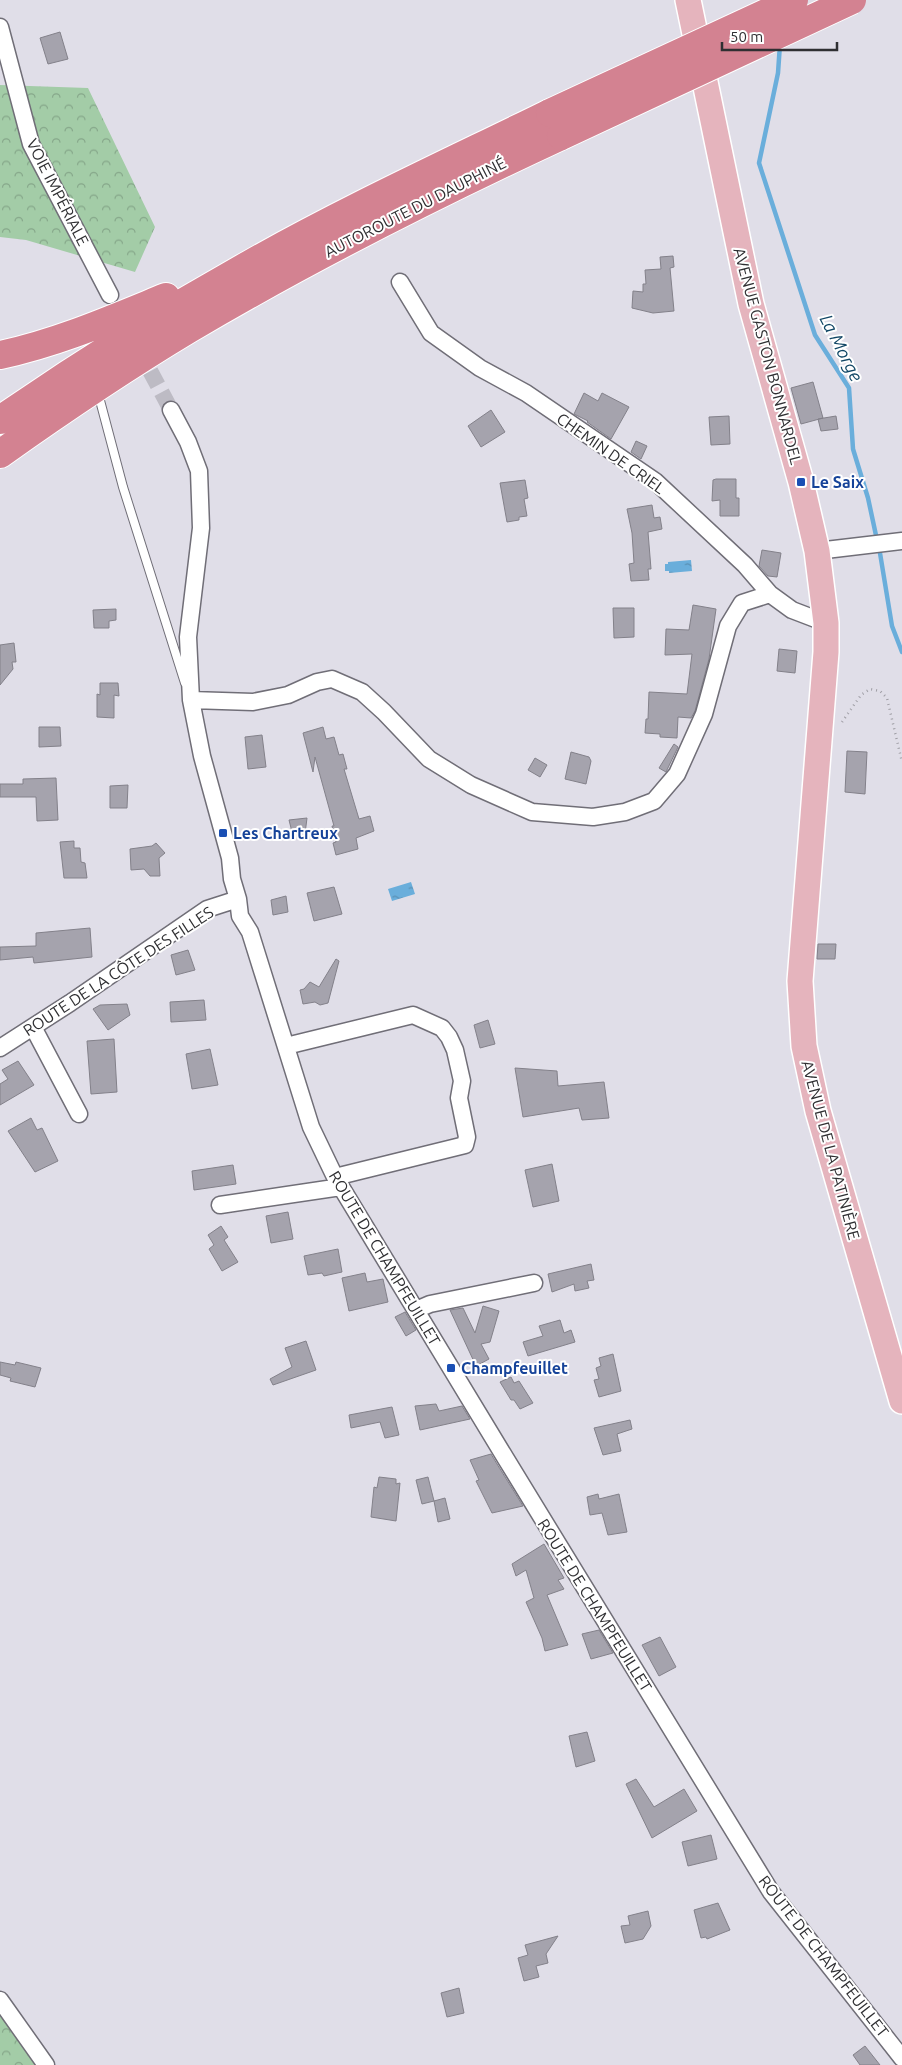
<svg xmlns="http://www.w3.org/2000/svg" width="902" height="2065" viewBox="0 0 902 2065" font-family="Ubuntu,sans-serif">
	<defs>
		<pattern id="forest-crowns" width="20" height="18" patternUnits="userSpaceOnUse" patternTransform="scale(1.25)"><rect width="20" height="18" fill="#a3cca7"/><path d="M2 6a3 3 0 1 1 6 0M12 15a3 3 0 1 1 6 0" fill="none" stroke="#85a689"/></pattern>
		<pattern id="water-ripples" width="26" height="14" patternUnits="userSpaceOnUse" patternTransform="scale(1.25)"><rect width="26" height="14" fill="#6aaedb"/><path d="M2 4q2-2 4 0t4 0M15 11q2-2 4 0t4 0" fill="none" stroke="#588eb2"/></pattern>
	</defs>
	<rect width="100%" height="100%" fill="#e0dee8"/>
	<!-- forest -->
	<path fill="url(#forest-crowns)" d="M0 85 88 88 155 227 135 272 26 240 0 237Z
		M0 1995 36 2065H0Z"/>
	<!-- water -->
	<path fill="url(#water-ripples)" d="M691 560 692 571 669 573V571H665V564H668V562Z
		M411 882 415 894 392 901 388 889Z"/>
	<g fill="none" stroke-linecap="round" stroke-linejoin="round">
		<!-- stream -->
		<path stroke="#6aaedb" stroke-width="4.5" d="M780 44 778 73 759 163 815 335 849 388 853 449 868 498 877 540
			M879 547 892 626 902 652"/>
	</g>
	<!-- building -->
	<path fill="#a5a3ad" stroke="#83818a" d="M60 32 68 59 48 64 40 38Z
		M673 256 674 267 670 268 674 311 653 313 632 308 633 291 643 292V284H646L645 270 661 269 660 257Z
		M813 382 823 418 801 424 791 388Z
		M584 393 598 401 602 393 629 407 611 439 587 422 588 421 574 414Z
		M491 410 505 432 481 447 468 426Z
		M729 416 730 444 711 445 709 417Z
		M836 416 838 429 821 431 818 419Z
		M636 441 647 446 641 459 631 452Z
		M716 479H736V498H739V516H720V500L712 501 713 480Z
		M525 480 528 498 524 499 527 516 519 517V520L507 522 500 483Z
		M652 505 654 518 660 517 662 529 648 532 651 569H648L649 580 631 581 629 564 634 563 632 533 627 509Z
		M762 550 781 553 777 577 768 576 759 566Z
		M693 605 716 609 709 659 695 711 691 718 678 717 677 738 660 737V734L645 733 646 719H648L649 692 687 694 692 654 665 655 666 629 689 630Z
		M613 608H634V637L614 638Z
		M116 609V620L109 621V628H94L93 610Z
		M14 643 16 662H12L13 669 0 685V645Z
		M779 649 797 651 795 673 777 671Z
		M100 683H118L119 696 114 695V718L97 717V694L100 695Z
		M39 727H60L61 746 39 747Z
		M323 727 326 739 334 737 339 755 343 754 347 769H344L359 819 370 816 374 831 356 838 358 849 336 855 333 843 336 842 332 826H334L315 757 313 772 303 733Z
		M262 735 266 767 248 769 245 737Z
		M674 744 678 747 666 772 659 768Z
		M847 751 867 752 865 794 845 792Z
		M571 752 589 757 591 761 586 784 565 779Z
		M535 758 547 765 540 777 528 770Z
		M56 778 58 820 37 821 36 797H0V784H23V779Z
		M128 785 127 808H110V786Z
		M307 818 305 834 292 832 289 820Z
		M74 841V848H80L81 862 85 863 87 878H64L60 842Z
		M156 843 165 853 159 858 160 876H150L144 869 131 870 130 849 152 846Z
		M334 887 342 914 314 921 307 893Z
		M286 896 288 912 273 915 271 900Z
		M90 928 92 957 34 963 33 957 0 960V947L36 946V933Z
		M818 944H836L835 959H817Z
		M188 950 195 970 176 975 171 955Z
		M336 959 339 961 328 1003 320 1005 315 1002 303 1004 300 990 304 989 310 982 319 987Z
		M204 1000 206 1020 171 1022 170 1002Z
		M127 1004 130 1015 108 1030 93 1009 100 1005Z
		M488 1020 495 1044 480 1048 474 1025Z
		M114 1039 117 1092 91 1094 87 1041Z
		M210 1049 218 1085 192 1089 186 1054Z
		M18 1061 34 1085 0 1105V1084L8 1079 2 1070Z
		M515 1068 557 1071 558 1086 604 1082 609 1118 582 1120 579 1108 523 1117Z
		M31 1118 37 1130 42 1128 58 1161 35 1172 8 1131Z
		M552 1164 559 1201 533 1207 525 1170Z
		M233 1165 236 1184 194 1190 192 1171Z
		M288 1212 293 1239 271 1243 266 1216Z
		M221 1226 228 1237 224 1240 238 1262 222 1271 209 1249 214 1245 208 1235Z
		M338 1249 342 1272 324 1276 322 1273 308 1275 304 1256Z
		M591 1264 594 1280 587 1281 589 1288 575 1291 574 1284 552 1292 548 1274Z
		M365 1273 367 1282 383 1279 388 1302 349 1311 342 1278Z
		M483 1306 499 1311 490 1342 481 1344 489 1359 476 1366 450 1310 463 1308 475 1333Z
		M405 1312 416 1330 406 1336 395 1317Z
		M560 1320 564 1333 571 1330 575 1342 528 1356 523 1342 543 1336 539 1326Z
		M306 1341 316 1370 273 1385 270 1379 292 1367 285 1348Z
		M613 1354 621 1391 599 1397 594 1380 599 1379 596 1368 601 1366 599 1358Z
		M0 1362 15 1365 16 1362 41 1368 35 1387 10 1381 11 1378 0 1375Z
		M511 1377 514 1383 519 1381 533 1403 520 1409 514 1400H511L500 1382Z
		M436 1404 439 1411 462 1406 470 1419 420 1430 415 1406Z
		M392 1407 399 1435 385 1438 380 1422 351 1428 349 1415Z
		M630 1420 632 1429 617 1434 621 1451 603 1455 594 1428Z
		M491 1454 497 1464 523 1506 492 1513 476 1481 479 1480 470 1460Z
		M379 1477 396 1479V1484L400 1483 396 1521 371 1517 374 1487 377 1488Z
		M428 1477 434 1501 422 1504 416 1480Z
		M598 1494 599 1499 619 1494 627 1532 608 1535 602 1513 590 1515 587 1497Z
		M445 1498 450 1519 438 1522 434 1501Z
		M544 1544 564 1578 558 1580 564 1589 547 1595 568 1645 545 1651 542 1638 526 1602 534 1598 526 1570 516 1576 512 1564Z
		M599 1630 613 1653 591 1659 582 1634Z
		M660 1637 676 1667 659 1676 642 1645Z
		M587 1732 595 1761 576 1767 569 1736Z
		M636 1779 654 1807 684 1789 697 1811 652 1838 626 1784Z
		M711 1835 717 1859 688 1866 682 1842Z
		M718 1903 730 1930 707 1939 706 1937 701 1938 694 1910Z
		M648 1911 651 1926 643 1939 625 1943 621 1926 630 1925 628 1916Z
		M558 1936 546 1954 548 1963 536 1966 539 1977 524 1981 518 1958 528 1955 525 1945Z
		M459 1988 464 2013 447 2017 441 1993Z
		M865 2046 880 2065H860L853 2055Z"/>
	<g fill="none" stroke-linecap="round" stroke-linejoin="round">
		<!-- street-tunnel -->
		<path stroke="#bdbbc4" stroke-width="16" stroke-dasharray="16 8" stroke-linecap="butt" d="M139 350 171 410"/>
		<defs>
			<path id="lane" d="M98 393 123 487 185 683"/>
			<path id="street" d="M0 27 31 144 110 295
				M400 282 431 333 480 368 526 393 655 481 745 565 770 594 792 610 826 623
				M171 410 188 442 199 471 201 528 188 637 191 700 202 756 230 858 232 879 238 899 240 916 250 932 311 1127 335 1177 506 1459 771 1892 902 2058
				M817 551 902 541
				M191 700 253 702 288 695 317 682 332 679 362 692 384 712 429 759 471 785 532 812 593 817 625 812 654 801 677 774 704 714 728 626 742 603 770 594
				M33 1027 79 1114
				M286 1046 413 1015 442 1028 449 1037 455 1050 462 1081 459 1098 467 1137 465 1145 335 1177
				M0 1048 70 1003 207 909 238 899
				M220 1205 341 1187
				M416 1310 430 1304 534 1283
				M0 2000 46 2065"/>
			<path id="primary" d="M688 0 751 304 801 482 817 551 826 623V652L800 981 804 1046 818 1111 902 1401"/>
			<path id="highway" d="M0 355C57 343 112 319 166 297
				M0 420C81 364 164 312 250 264 347 209 450 162 550 113
				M0 454C62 410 124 368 189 329 309 258 434 195 561 136"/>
		</defs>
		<!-- lane casing -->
		<use href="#lane" stroke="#706e77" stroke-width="10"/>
		<!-- street casing -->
		<use href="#street" stroke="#706e77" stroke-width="19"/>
		<!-- primary casing -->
		<use href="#primary" stroke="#fff" stroke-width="28"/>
		<!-- highway casing -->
		<use href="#highway" stroke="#fff" stroke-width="30"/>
		<!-- path -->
		<path stroke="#a09fa6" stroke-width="2.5" stroke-dasharray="1 4" stroke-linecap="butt" d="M842 722 861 695 870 689 880 691 887 698 902 762"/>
		<!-- lane -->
		<use href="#lane" stroke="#fff" stroke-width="8"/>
		<!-- street -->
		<use href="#street" stroke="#fff" stroke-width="16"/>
		<!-- primary -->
		<use href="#primary" stroke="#e5b4bd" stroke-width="25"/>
		<!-- highway -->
		<use href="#highway" stroke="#d38291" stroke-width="28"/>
		<defs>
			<path id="highway-bridge" d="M550 113 794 0
				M561 136 852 0"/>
		</defs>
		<!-- highway-bridge casing -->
		<use href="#highway-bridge" stroke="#fff" stroke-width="30" stroke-linecap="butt"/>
		<!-- highway-bridge -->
		<use href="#highway-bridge" stroke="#d38291" stroke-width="28"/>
	</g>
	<!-- markers -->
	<g fill="#1a4fb4" stroke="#fff" stroke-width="2">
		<rect x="796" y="477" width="10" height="10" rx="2.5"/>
		<rect x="218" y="828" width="10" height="10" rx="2.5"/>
		<rect x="446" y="1363" width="10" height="10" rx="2.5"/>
	</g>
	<g text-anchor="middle" stroke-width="4" stroke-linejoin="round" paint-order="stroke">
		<!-- street labels -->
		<g font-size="16" fill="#2f2f32" stroke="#fff">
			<text transform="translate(58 192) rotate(63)" y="6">VOIE IMPÉRIALE</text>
			<text transform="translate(415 207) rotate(-27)" y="6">AUTOROUTE DU DAUPHINÉ</text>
			<text transform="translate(768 356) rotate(75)" y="6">AVENUE GASTON BONNARDEL</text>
			<text transform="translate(611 453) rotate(35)" y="6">CHEMIN DE CRIEL</text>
			<text transform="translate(118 971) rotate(-33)" y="6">ROUTE DE LA CÔTE DES FILLES</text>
			<text transform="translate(831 1150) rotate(75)" y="6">AVENUE DE LA PATINIÈRE</text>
			<text transform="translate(385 1258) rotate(59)" y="6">ROUTE DE CHAMPFEUILLET</text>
			<text transform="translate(595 1605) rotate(58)" y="6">ROUTE DE CHAMPFEUILLET</text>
			<text transform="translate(824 1956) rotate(52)" y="6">ROUTE DE CHAMPFEUILLET</text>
		</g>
		<!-- transit labels -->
		<g font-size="16" font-weight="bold" fill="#164399" stroke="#fff" text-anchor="start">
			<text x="811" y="488">Le Saix</text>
			<text x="233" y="839">Les Chartreux</text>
			<text x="461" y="1374">Champfeuillet</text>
		</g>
		<!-- water labels -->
		<g font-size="18" font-style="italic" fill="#114665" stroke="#fff">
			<text transform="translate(841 348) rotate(63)" y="6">La Morge</text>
		</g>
	</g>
	<!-- scale -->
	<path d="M722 42v8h115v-8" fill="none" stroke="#2f2f32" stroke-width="2.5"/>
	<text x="730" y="42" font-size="15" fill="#2f2f32" stroke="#ffffff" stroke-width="4" paint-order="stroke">50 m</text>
</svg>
